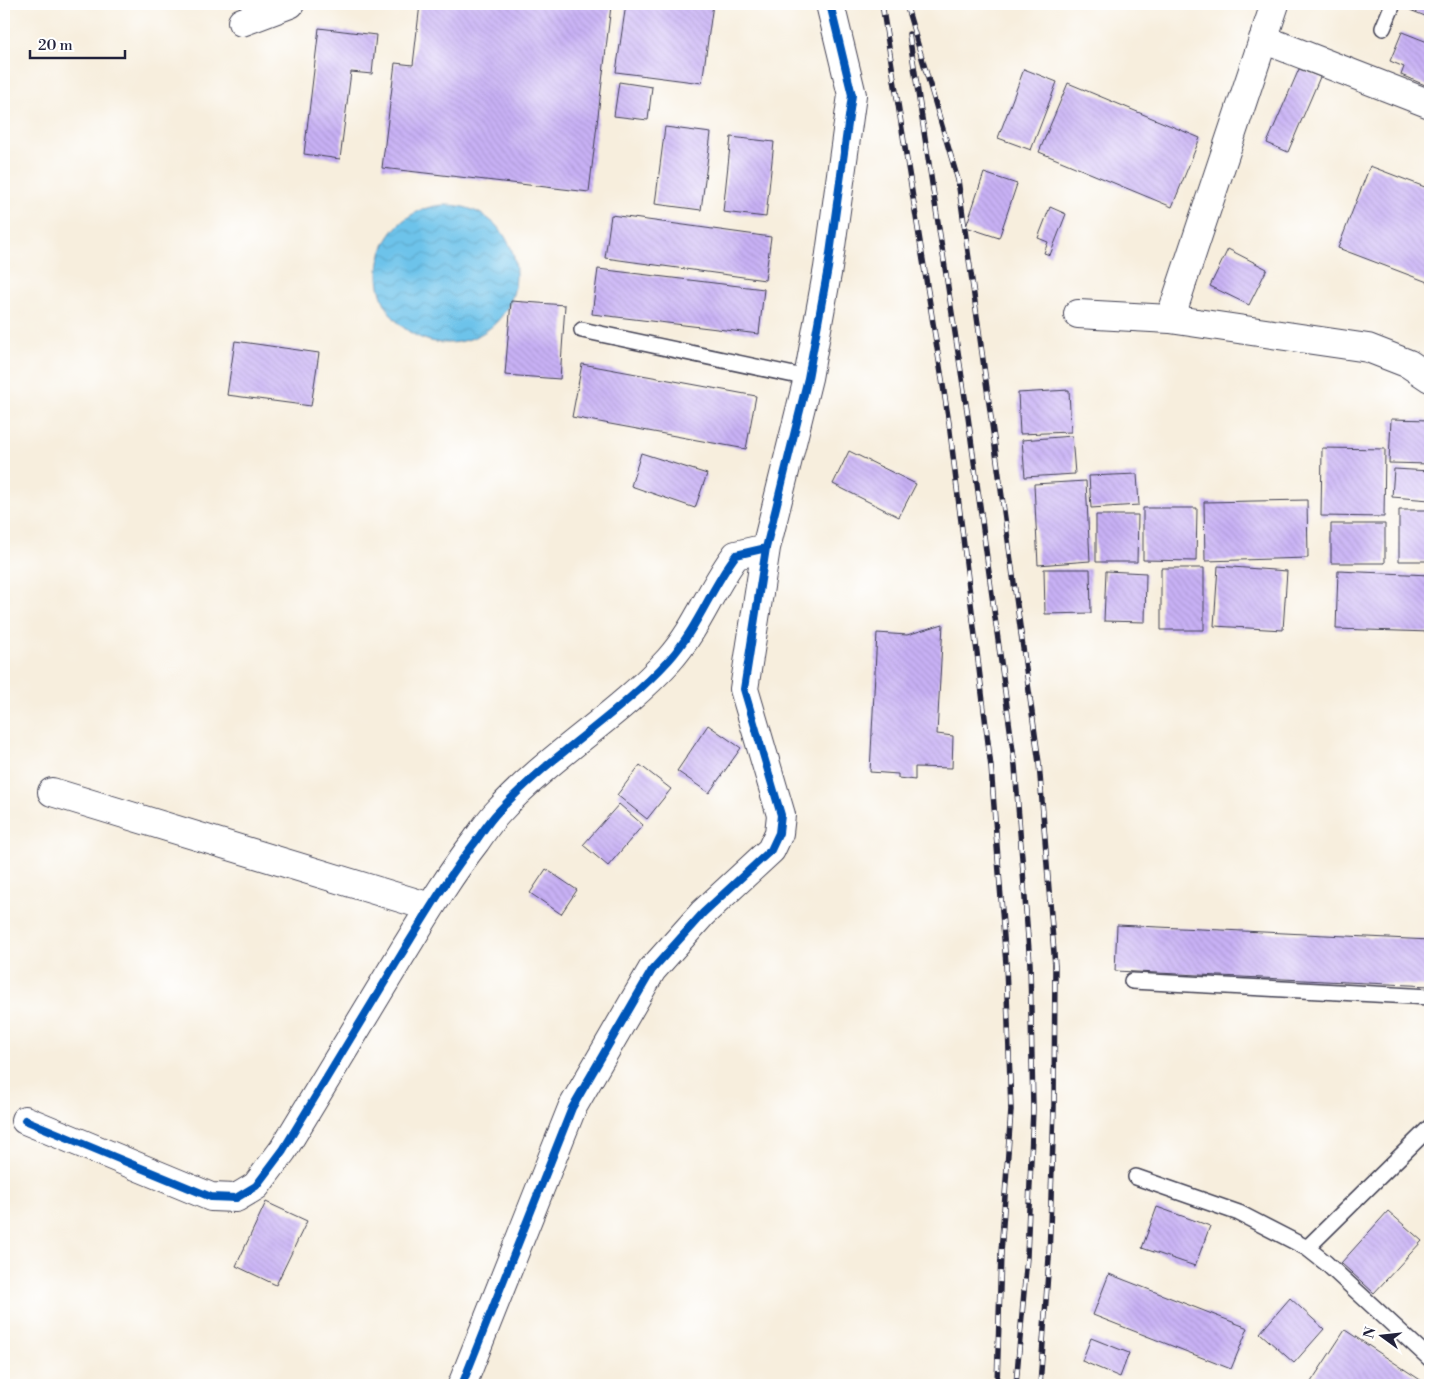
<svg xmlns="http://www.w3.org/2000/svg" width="1434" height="1389" viewBox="0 0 1434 1389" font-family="'Libre Bodoni',serif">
	<defs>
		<pattern id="water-waves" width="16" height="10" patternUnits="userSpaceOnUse" patternTransform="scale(1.25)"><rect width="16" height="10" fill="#6dc3ea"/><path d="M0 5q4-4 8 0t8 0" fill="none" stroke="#5ea7ca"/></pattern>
		<pattern id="building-back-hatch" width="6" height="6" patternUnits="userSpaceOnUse" patternTransform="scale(1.25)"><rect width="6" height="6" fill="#c8b1f5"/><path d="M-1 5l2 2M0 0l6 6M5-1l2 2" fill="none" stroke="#ac98d3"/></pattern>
	</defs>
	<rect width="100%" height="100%" fill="#fff"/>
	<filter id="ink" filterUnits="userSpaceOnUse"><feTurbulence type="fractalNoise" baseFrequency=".02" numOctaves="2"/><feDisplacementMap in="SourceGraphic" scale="10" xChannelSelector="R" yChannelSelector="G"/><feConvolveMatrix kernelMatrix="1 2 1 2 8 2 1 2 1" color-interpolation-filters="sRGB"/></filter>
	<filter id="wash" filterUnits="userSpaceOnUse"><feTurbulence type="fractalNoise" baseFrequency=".0096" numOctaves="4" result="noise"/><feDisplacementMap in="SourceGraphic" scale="20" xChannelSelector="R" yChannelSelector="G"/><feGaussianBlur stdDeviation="1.12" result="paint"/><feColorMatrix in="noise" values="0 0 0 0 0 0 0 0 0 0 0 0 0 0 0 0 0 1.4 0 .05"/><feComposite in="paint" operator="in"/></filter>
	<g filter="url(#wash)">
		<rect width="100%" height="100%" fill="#f7eedd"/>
		<!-- water -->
		<path fill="url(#water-waves)" stroke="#487292" d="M378 274a69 69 0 1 1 138 0a69 69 0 1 1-138 0Z"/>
		<g id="blocks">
			<!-- building -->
			<path fill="url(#building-back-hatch)" d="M420 4H594L611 6 589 192 382 168 395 63 413 65Z
				M626 4H713L702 83 616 72Z
				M1413 4H1430V18L1410 10Z
				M319 28 376 35 372 74 351 72 340 159 304 154Z
				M1402 32 1430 43V87L1401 75 1404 67 1390 61Z
				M1024 69 1057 82 1031 150 998 138Z
				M1299 69 1320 77 1288 152 1267 143Z
				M619 82 652 87 648 120 614 116Z
				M1068 83 1200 138 1172 207 1039 152Z
				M665 127 711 133 701 210 655 204Z
				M731 137 774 142 766 217 723 212Z
				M1370 166 1430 189V283L1338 248Z
				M984 173 1017 184 999 238 966 227Z
				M1050 207 1066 214 1050 255 1044 253 1048 242 1038 238Z
				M611 215 771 237 765 280 605 258Z
				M1228 249 1267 269 1249 305 1210 286Z
				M598 269 764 289 759 334 592 314Z
				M511 301 565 305 560 379 505 375Z
				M235 341 319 353 311 406 227 395Z
				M582 364 756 396 746 449 572 417Z
				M1069 390 1071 432 1020 434 1018 393Z
				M1391 419 1430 420V464L1389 463Z
				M1072 436 1075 474 1025 477 1022 440Z
				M1322 448 1385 449 1384 517 1321 516Z
				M849 451 916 484 899 517 833 484Z
				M641 453 707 474 695 508 631 486Z
				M1394 469 1430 471V500L1392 497Z
				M1137 474 1139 505 1091 508 1089 476Z
				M1086 481 1090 561 1038 565 1034 484Z
				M1307 500 1308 558 1205 561 1204 502Z
				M1143 508H1197L1196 561 1143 560Z
				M1399 510H1430V561H1399Z
				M1096 515H1138L1137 562H1096Z
				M1331 524H1385V563H1331Z
				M1218 566 1287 571 1283 630 1214 626Z
				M1161 568H1204V630H1161Z
				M1044 569H1090L1091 613 1045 614Z
				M1106 571 1146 573 1145 622 1104 621Z
				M1338 571 1430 575V632L1336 629Z
				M943 624 937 734 953 736 952 768 915 767V780L898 778V774L870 772 877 633 907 635Z
				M708 725 741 748 709 793 677 771Z
				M640 765 671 789 647 819 617 795Z
				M619 804 643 825 608 866 583 845Z
				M546 869 577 890 561 914 530 893Z
				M1117 925 1430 940V986L1115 971Z
				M266 1202 307 1221 276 1285 236 1266Z
				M1157 1207 1210 1226 1195 1266 1142 1248Z
				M1388 1211 1422 1241 1374 1293 1341 1263Z
				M1109 1274 1248 1328 1231 1369 1093 1315Z
				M1290 1298 1324 1329 1294 1363 1260 1333Z
				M1345 1330 1428 1385H1309Z
				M1091 1338 1129 1353 1120 1377 1082 1361Z"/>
		</g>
	</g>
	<g filter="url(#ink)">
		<use href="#blocks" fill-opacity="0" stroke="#424153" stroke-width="1"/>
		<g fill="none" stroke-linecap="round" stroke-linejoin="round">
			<defs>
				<path id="service" d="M1383 28 1393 4
					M582 330 808 378
					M1132 981 1430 997
					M1136 1177 1239 1213 1307 1248 1326 1263 1430 1359
					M1307 1248 1430 1127"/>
				<path id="minor" d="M242 22 290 4
					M1263 39 1430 104
					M1078 314 1170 319 1368 348 1409 364 1430 378
					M1170 319 1275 4
					M52 792 430 907
					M25 1120 211 1197 236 1198 256 1186 283 1150C323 1085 362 1020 401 955 425 916 448 877 476 841 483 831 490 820 499 811 550 755 618 716 669 660 697 629 711 588 736 555L766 548
					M462 1385 572 1108 652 970 703 913 771 850 779 833 781 815 744 689 766 548 808 378 828 268 852 95 830 4"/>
			</defs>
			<!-- service casing -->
			<use href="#service" stroke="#424153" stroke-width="18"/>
			<!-- minor casing -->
			<use href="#minor" stroke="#424153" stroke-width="30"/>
			<!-- service -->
			<use href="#service" stroke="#fff" stroke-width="15"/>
			<!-- minor -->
			<use href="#minor" stroke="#fff" stroke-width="28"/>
			<defs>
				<path id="rail" d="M882 4 949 423 991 767 1006 964 1011 1110 1001 1253 997 1385
					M906 4 958 180 1039 763 1055 966 1054 1108 1049 1258 1040 1385
					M909 34 968 417 1015 766 1030 964 1033 1109 1027 1257 1016 1385"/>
			</defs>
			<!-- rail casing -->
			<use href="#rail" stroke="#22223b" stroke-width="5.5"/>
			<!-- rail -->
			<use href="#rail" stroke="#fff" stroke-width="4" stroke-dasharray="11" stroke-linecap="butt"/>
			<defs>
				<path id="cycleway" d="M25 1120 211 1197 236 1198 256 1186 283 1150C323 1085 362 1020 401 955 425 916 448 877 476 841 483 831 490 820 499 811 550 755 618 716 669 660 697 629 711 588 736 555L766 548
					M462 1385 572 1108 652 970 703 913 771 850 779 833 781 815 744 689 766 548 808 378 828 268 852 95 830 4"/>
			</defs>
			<!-- cycleway casing -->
			<use href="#cycleway" stroke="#fff" stroke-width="11"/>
			<!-- cycleway -->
			<use href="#cycleway" stroke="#0057b8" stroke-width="8"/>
		</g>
	</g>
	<!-- margin -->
	<rect width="1434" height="1389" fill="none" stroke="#fff" stroke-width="20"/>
	<!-- north arrow -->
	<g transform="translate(1382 1336) rotate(285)" stroke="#ffffff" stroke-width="4" paint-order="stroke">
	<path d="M0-4L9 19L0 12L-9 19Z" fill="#22223b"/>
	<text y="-8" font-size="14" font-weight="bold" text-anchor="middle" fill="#22223b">N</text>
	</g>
	<!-- scale -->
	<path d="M30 50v8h95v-8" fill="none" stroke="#22223b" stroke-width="2.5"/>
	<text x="38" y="50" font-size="15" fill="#22223b" stroke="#ffffff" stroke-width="4" paint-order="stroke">20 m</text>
</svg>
